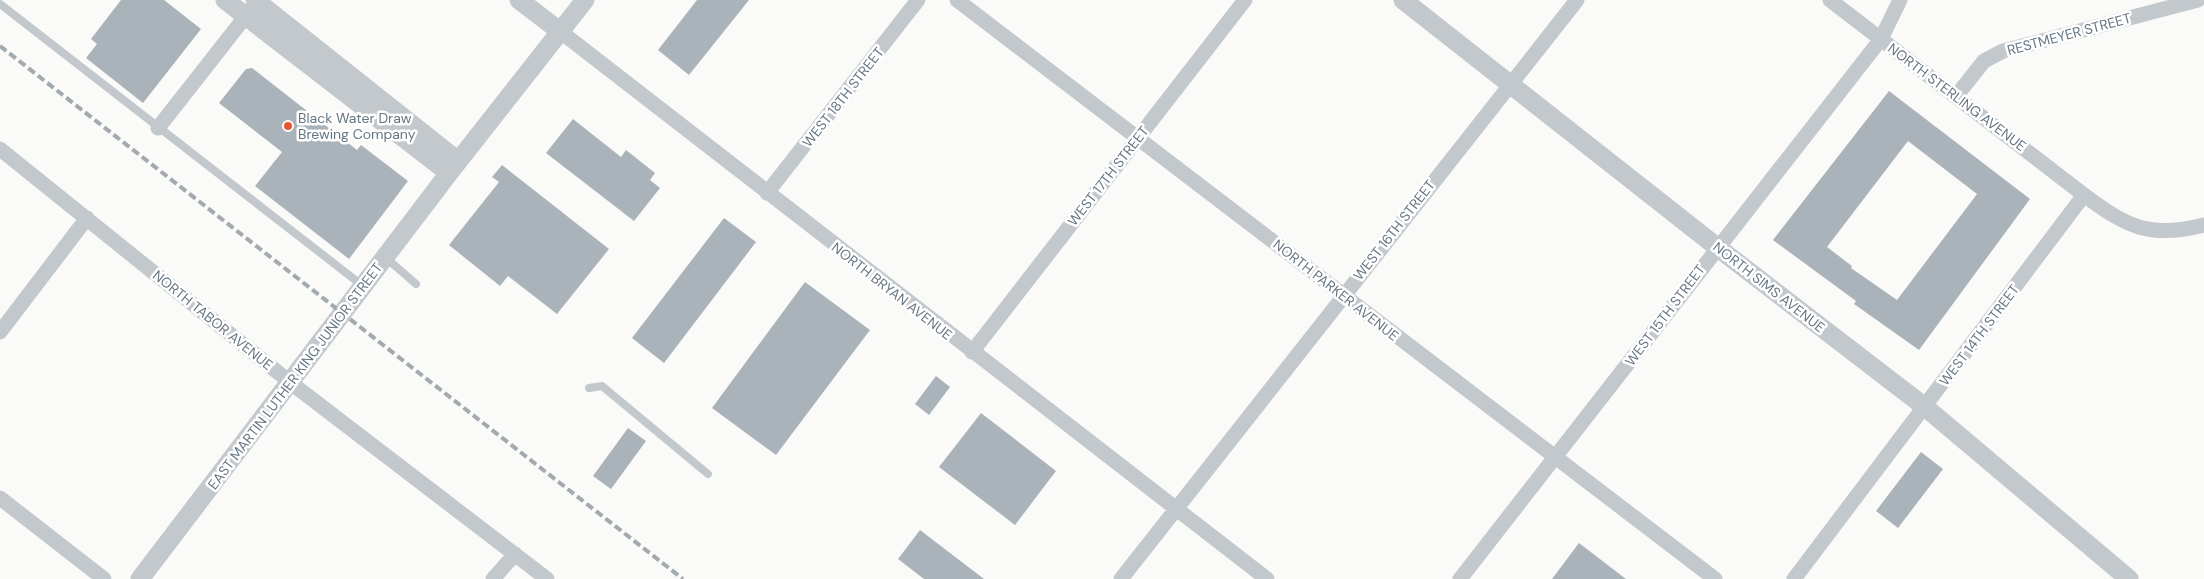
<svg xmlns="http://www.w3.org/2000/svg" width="2204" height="579" viewBox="0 0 2204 579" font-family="'DM Sans',sans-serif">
	<rect width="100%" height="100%" fill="#fafaf8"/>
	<!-- building -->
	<path fill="#aab3b9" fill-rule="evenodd" d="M121 0H164L201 29 143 103 86 58 97 44 91 39Z
		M697 0H749L689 75 658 50Z
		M252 68 357 150 361 145 408 181 349 259 255 186 282 152 219 103 246 69Z
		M1889 91 2030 199 1919 350 1854 304 1856 301 1773 240ZM1908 141 1977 194 1897 300 1851 268 1852 266 1827 247Z
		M573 119 621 157 626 150 655 173 650 180 660 188 634 221 546 153Z
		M502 165 609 249 557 314 508 276 500 286 449 245 499 182 492 177Z
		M724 218 756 242 664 363 632 338Z
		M805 282 870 330 776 455 712 408Z
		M936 376 950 387 929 415 915 404Z
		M981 413 1056 471 1015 525 939 467Z
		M628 428 646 441 611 489 593 476Z
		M1921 452 1943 469 1898 528 1876 511Z
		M920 530 984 579H924L898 559Z
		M1579 543 1626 579H1552Z"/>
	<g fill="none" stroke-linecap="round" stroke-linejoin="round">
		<!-- service -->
		<path stroke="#c3c8cc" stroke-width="8" d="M0 4 363 286
			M385 257 416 284
			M589 388 602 386 708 474"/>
		<!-- minor -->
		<path stroke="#c3c8cc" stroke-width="15" d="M957 0 1715 579
			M1830 0 2084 195C2127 227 2150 239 2204 225
			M561 32 1267 579
			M1957 95 1984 61 2003 51 2198 0
			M158 128 253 7
			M0 149 291 383 547 579
			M767 193 918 0
			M0 332 87 218
			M972 352 1245 0
			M0 498 104 579
			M493 579 515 554
			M1121 579 1577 0
			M1460 579 1881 39 1900 0
			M1794 579 2084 195"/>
		<!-- tertiary -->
		<path stroke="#c3c8cc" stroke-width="19" d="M225 0 449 173
			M255 0 458 161
			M519 0 561 32
			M1403 0 1717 247 1925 407 2129 579
			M140 579 449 173 585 0"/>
		<!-- rail -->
		<path stroke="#a2aab0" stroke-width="4" stroke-dasharray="8 4" stroke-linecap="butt" d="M0 46 683 579"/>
	</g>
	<!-- markers -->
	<circle fill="#e4572e" stroke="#fff" stroke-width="2" cx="288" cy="126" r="5"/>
	<g text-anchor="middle" stroke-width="5" stroke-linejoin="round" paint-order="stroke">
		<!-- street labels -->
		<g font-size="14" fill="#657683" stroke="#fff">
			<text transform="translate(2069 34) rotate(-15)" y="5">RESTMEYER STREET</text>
			<text transform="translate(843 97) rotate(-52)" y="5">WEST 18TH STREET</text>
			<text transform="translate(1957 97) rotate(37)" y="5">NORTH STERLING AVENUE</text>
			<text transform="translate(1108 176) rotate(-52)" y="5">WEST 17TH STREET</text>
			<text transform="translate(1394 230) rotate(-52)" y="5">WEST 16TH STREET</text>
			<text transform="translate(1769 287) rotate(38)" y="5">NORTH SIMS AVENUE</text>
			<text transform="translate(1336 290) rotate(38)" y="5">NORTH PARKER AVENUE</text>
			<text transform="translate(892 291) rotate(38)" y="5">NORTH BRYAN AVENUE</text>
			<text transform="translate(1665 315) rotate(-53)" y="5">WEST 15TH STREET</text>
			<text transform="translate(213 320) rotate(39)" y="5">NORTH TABOR AVENUE</text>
			<text transform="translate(1979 335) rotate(-53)" y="5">WEST 14TH STREET</text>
			<text transform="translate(295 376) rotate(-53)" y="5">EAST MARTIN LUTHER KING JUNIOR STREET</text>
		</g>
		<!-- poi labels -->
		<g font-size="14" fill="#657683" stroke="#fff" text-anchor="start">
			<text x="298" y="123">Black Water Draw<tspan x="298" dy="16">Brewing Company</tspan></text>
		</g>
	</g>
</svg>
